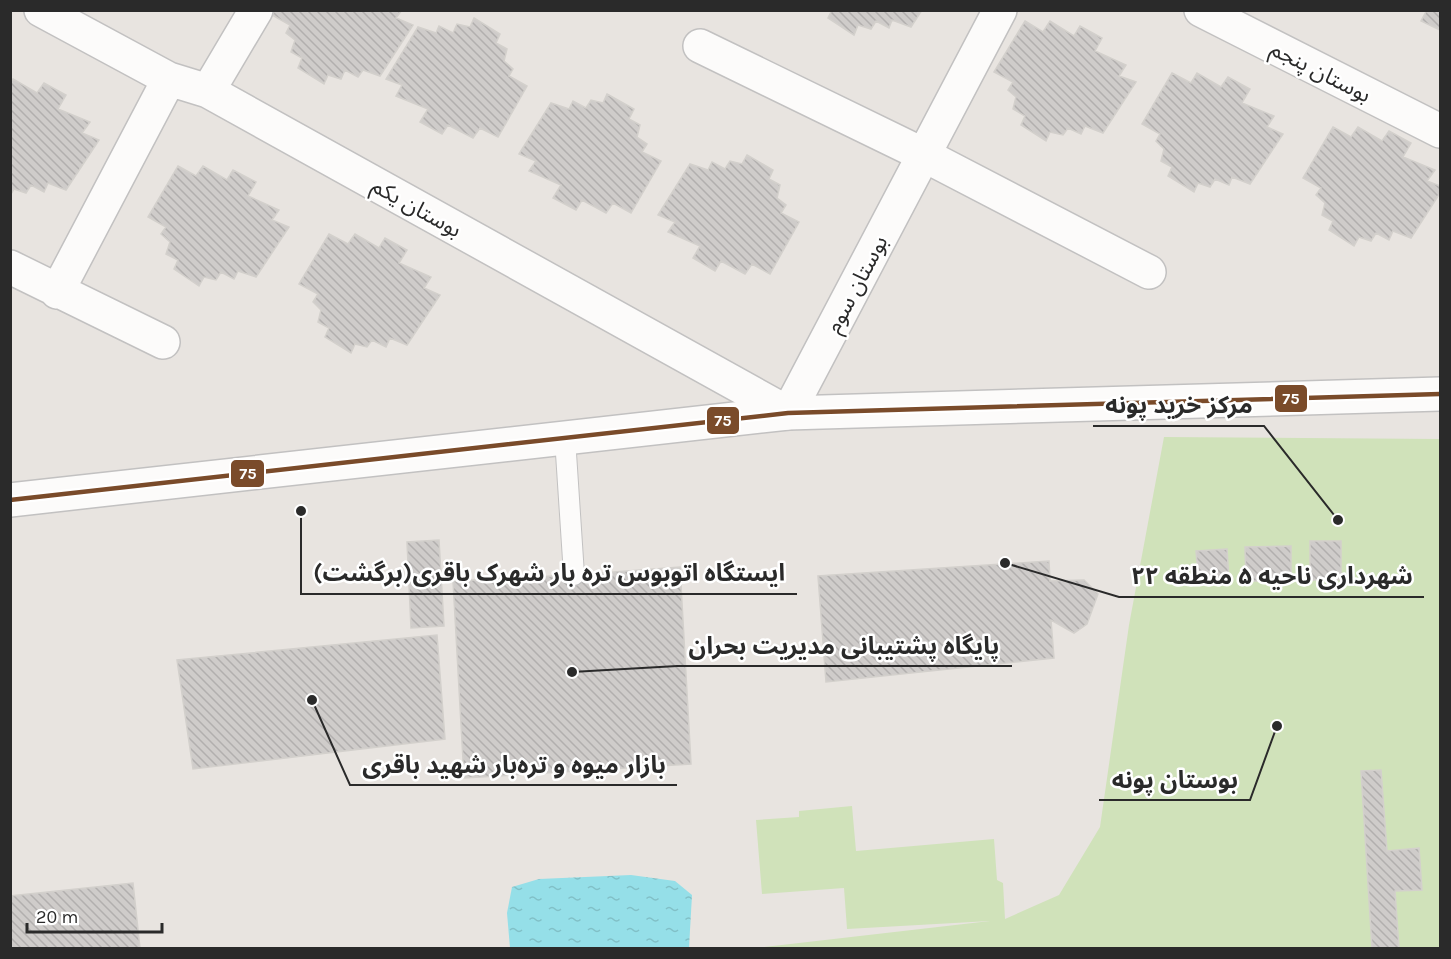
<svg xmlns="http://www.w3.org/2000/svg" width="1451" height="959" viewBox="0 0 1451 959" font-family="Karla,'Noto Sans Arabic',sans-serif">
	<defs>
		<pattern id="water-ripples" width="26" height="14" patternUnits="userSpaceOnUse" patternTransform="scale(1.5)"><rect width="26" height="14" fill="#95dfe8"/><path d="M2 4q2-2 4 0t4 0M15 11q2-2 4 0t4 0" fill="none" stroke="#81c0c7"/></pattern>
		<pattern id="building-back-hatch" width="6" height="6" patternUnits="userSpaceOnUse" patternTransform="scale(1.5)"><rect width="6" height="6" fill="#cfccca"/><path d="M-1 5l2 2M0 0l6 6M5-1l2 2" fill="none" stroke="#b2afae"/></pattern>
	</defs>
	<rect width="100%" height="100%" fill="#e8e4e0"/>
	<!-- park -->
	<path fill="#d0e2ba" d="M1164 437 1440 439V948H756L990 921 847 929 844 888 762 894 756 820 799 817V811L852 806 856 851 994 839 997 880 1003 883 1005 919 1059 895 1100 827 1129 625Z"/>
	<!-- water -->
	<path fill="url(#water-ripples)" d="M631 875 675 881 692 895 689 948H510L507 913 512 887 539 879Z"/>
	<!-- building -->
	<path fill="url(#building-back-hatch)" stroke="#d3d0cc" stroke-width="1.5" d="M275 10H402L396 18 413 25 380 76 363 70 358 77 345 70 341 79 328 75 324 84 298 68 302 58 291 52 295 40 286 33 290 25 272 15Z
		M832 10H922L911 27 892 20 889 28 876 21 871 29 858 25 854 35 828 18Z
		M1427 10H1440V30L1421 21Z
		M474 18 500 34 496 43 507 49 504 61 513 69 509 76 527 86 498 137 480 128 473 138 448 125 442 134 420 122 428 109 396 96 402 85 386 79 418 27 436 33 439 26 453 33 457 24 470 27Z
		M1025 21 1043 32 1050 21 1074 36 1080 26 1102 38 1095 51 1126 65 1119 76 1136 82 1103 133 1085 126 1081 134 1068 128 1063 135 1050 132 1046 141 1021 125 1025 116 1013 109 1016 97 1008 90 1013 82 994 72Z
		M1172 73 1191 83 1197 73 1221 87 1228 77 1250 89 1242 103 1274 116 1267 127 1283 134 1250 184 1232 177 1229 185 1215 179 1210 187 1198 183 1194 192 1168 176 1172 167 1161 161 1164 149 1156 141 1160 134 1142 124Z
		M13 79 37 93 44 83 66 95 58 109 90 122 82 133 99 140 66 190 48 183 44 192 31 185 26 193 14 189 10 196V83Z
		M607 94 634 109 629 119 640 125 637 137 647 144 642 152 661 161 631 213 613 203 606 213 582 200 576 210 553 198 561 185 529 171 536 161 519 154 551 103 569 109 573 101 586 108 591 100 603 103Z
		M1333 127 1351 137 1358 127 1382 141 1389 131 1411 143 1403 157 1435 170 1427 181 1440 186V193L1411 238 1393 231 1389 240 1376 233 1371 241 1359 237 1354 246 1329 230 1333 221 1322 215 1325 203 1316 195 1321 188 1303 178Z
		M747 155 773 170 769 179 780 185 777 198 786 205 781 213 799 222 770 274 752 264 745 274 721 261 715 271 693 258 700 246 668 232 675 222 658 215 690 164 708 170 712 162 725 169 730 161 742 164Z
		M178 166 196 176 203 166 227 180 233 170 256 182 248 196 279 210 272 220 289 227 256 277 238 271 234 279 221 272 216 280 204 277 199 286 174 269 178 260 166 254 170 242 161 234 166 227 148 217Z
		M329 234 348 244 355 234 379 248 385 238 407 250 399 263 431 277 424 288 440 295 407 345 390 338 386 347 372 340 367 347 355 344 351 353 325 337 329 328 318 322 321 310 313 302 318 294 299 284Z
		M439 540 444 626 411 628 407 542Z
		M1310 541H1341V580H1310Z
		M1291 546V581H1246L1245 547Z
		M1227 549 1229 581 1199 584 1196 551Z
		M1049 561 1050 581 1084 580 1098 594 1087 624 1074 633 1051 620 1054 658 826 682 818 576Z
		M680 567 691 764 464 778 453 581 574 575Z
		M437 635 445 739 193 769 177 660Z
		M1381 770 1387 851 1419 848 1422 890 1395 891 1399 948H1372L1361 771Z
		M133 883 140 948H10V896Z"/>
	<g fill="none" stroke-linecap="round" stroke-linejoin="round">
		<defs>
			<path id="service" d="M565 438 574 575"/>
			<path id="minor" d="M41 10 169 79 208 91 788 413 1000 10
				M1201 10 1440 131
				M700 46 924 155 1149 272
				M208 91 256 10
				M10 267 163 342
				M57 292 169 79"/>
			<path id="tertiary" d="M10 500 788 413 1440 394"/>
		</defs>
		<!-- service casing -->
		<use href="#service" stroke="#c2c1c1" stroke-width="22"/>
		<!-- minor casing -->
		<use href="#minor" stroke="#c2c1c1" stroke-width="36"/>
		<!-- tertiary casing -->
		<use href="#tertiary" stroke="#c2c1c1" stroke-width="36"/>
		<!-- service -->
		<use href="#service" stroke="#fcfbfa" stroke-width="20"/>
		<!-- minor -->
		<use href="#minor" stroke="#fcfbfa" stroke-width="33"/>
		<!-- tertiary -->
		<use href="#tertiary" stroke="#fcfbfa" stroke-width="33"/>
		<defs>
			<path id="bus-1" d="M10 500 788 413 1440 394"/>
		</defs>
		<!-- bus-1 casing -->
		<use href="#bus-1" stroke="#fff" stroke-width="9"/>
		<!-- bus-1 -->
		<use href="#bus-1" stroke="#7a4b2a" stroke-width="4.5"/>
	</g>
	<g text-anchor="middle" stroke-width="5" stroke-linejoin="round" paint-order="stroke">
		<!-- street labels -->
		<g font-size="22" fill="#2a2a2a" stroke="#fff">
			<text transform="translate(1321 71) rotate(27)" y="8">بوستان پنجم</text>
			<text transform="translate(417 207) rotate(29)" y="8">بوستان یکم</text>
			<text transform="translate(856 284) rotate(-62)" y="8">بوستان سوم</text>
		</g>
	</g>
	<!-- callouts -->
	<path fill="none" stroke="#2a2a2a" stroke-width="2" d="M1338 520L1264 426H1093M301 511L301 594H797M1005 563L1119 597H1424M572 672L677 666H1012M312 700L350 785H677M1277 726L1250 800H1099"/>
	<g fill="#2a2a2a" stroke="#fff" stroke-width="2">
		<circle cx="1338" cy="520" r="6"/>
		<circle cx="301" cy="511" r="6"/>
		<circle cx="1005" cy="563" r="6"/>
		<circle cx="572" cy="672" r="6"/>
		<circle cx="312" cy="700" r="6"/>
		<circle cx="1277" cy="726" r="6"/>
	</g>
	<g font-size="24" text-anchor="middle" font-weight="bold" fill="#2a2a2a" stroke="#fff" stroke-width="5" stroke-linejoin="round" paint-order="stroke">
		<text x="1179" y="413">مرکز خرید پونه</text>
		<text x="549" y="581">ایستگاه اتوبوس تره بار شهرک باقری(برگشت)</text>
		<text x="1272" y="584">شهرداری ناحیه ۵ منطقه ۲۲</text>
		<text x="844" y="654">پایگاه پشتیبانی مدیریت بحران</text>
		<text x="514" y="773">بازار میوه و تره‌بار شهید باقری</text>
		<text x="1175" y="788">بوستان پونه</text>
	</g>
	<g stroke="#fff" stroke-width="2">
		<rect x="1274" y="384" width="34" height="29" rx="6" fill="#7a4b2a"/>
		<rect x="706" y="406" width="34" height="29" rx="6" fill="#7a4b2a"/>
		<rect x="230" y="459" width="35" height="29" rx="6" fill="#7a4b2a"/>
	</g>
	<g font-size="16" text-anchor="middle" font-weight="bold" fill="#fff">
		<text x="1291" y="404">75</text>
		<text x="723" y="426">75</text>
		<text x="248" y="479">75</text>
	</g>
	<!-- border -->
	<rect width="1451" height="959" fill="none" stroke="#2a2a2a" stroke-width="24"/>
	<!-- scale -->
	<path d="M27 923v9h135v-9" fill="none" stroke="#2a2a2a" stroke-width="3"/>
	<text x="36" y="923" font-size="18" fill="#2a2a2a" stroke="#ffffff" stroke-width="4.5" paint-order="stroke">20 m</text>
</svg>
